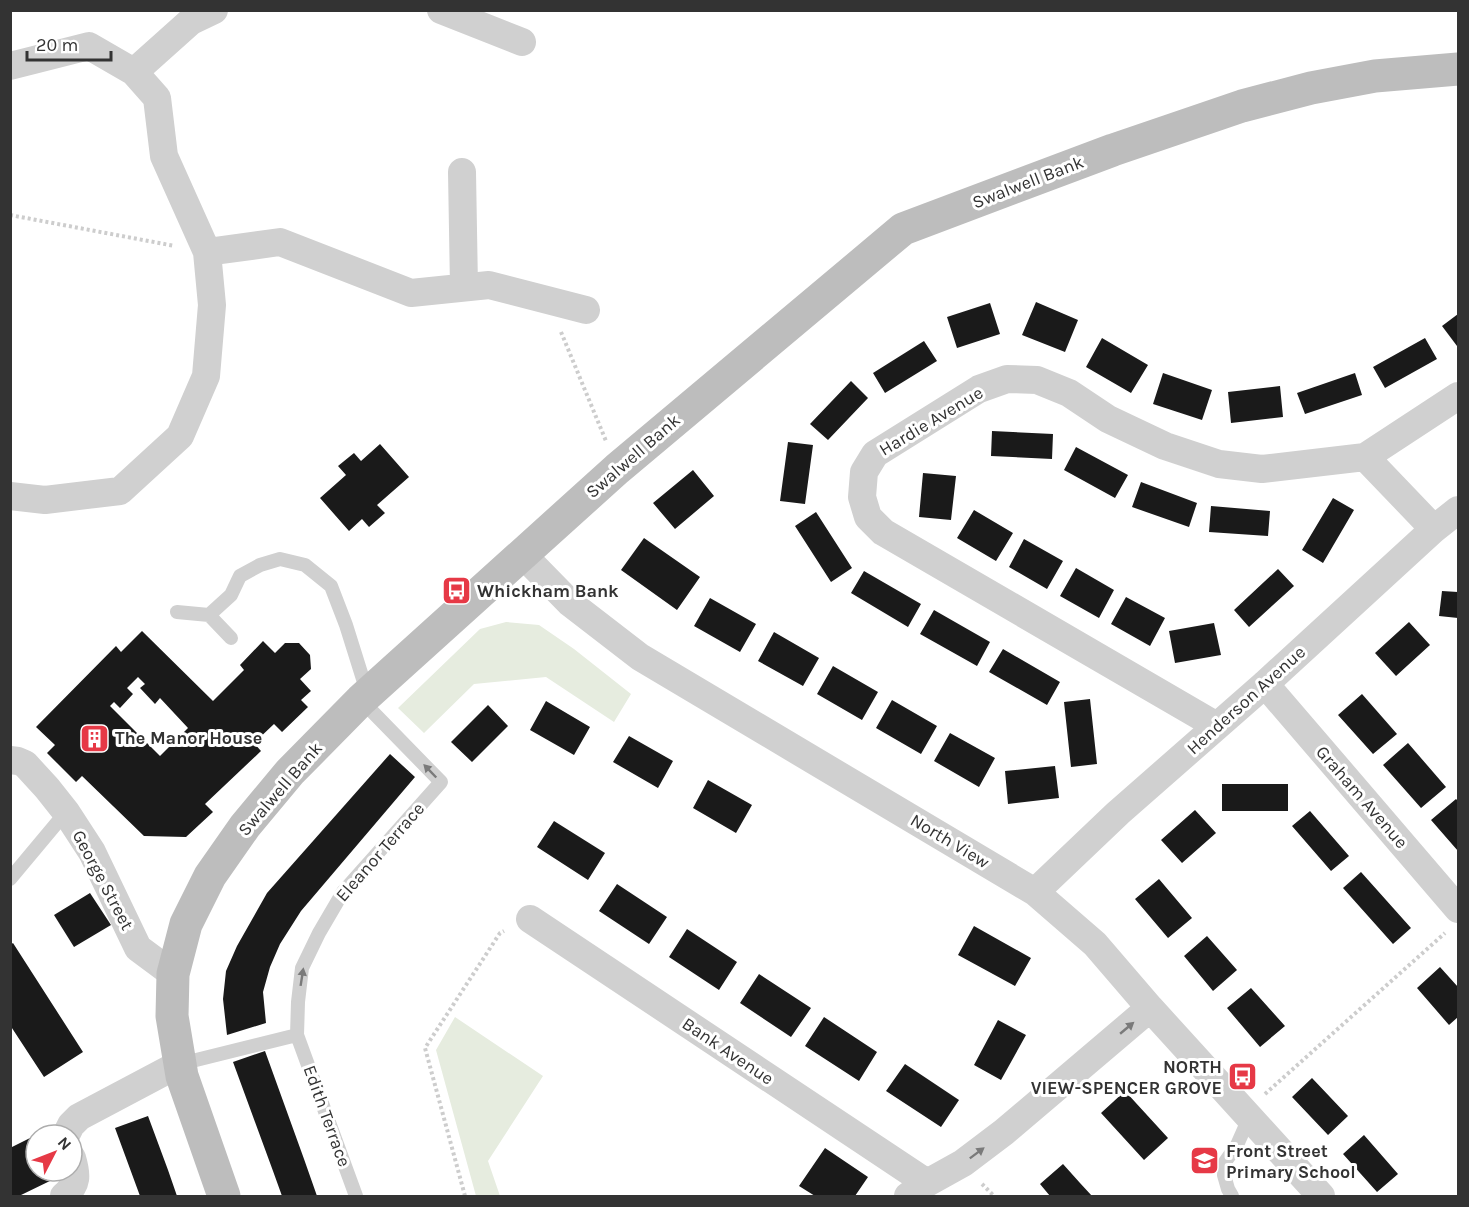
<svg xmlns="http://www.w3.org/2000/svg" width="1469" height="1207" viewBox="0 0 1469 1207" font-family="Karla,sans-serif">
	<rect width="100%" height="100%" fill="#fff"/>
	<!-- green -->
	<path fill="#e6ecdf" d="M506 622 539 625 574 649 631 694 614 722 546 677 474 684 424 733 398 708 480 629Z
		M455 1017 543 1076 488 1161 500 1196H476L436 1050Z"/>
	<!-- building -->
	<path fill="#1a1a1a" fill-rule="evenodd" d="M1036 302 1078 320 1065 352 1022 335Z
		M990 303 1000 334 957 348 947 317Z
		M1458 314V345L1457 346 1442 326Z
		M1102 338 1148 365 1131 393 1086 367Z
		M1425 338 1437 359 1385 388 1373 367Z
		M924 341 937 361 885 393 873 373Z
		M1163 373 1212 390 1202 420 1153 404Z
		M1355 373 1362 395 1305 414 1297 393Z
		M851 381 868 398 828 440 810 424Z
		M1280 386 1283 417 1231 423 1228 392Z
		M992 431 1053 434 1052 459 991 456Z
		M788 442 813 445 805 504 780 501Z
		M380 444 409 477 377 505 385 513 369 527 362 519 349 531 320 498 346 475 338 466 354 453 361 461Z
		M1076 447 1128 475 1115 498 1064 470Z
		M693 470 714 496 675 529 653 503Z
		M923 473 956 476 951 520 919 517Z
		M1141 482 1197 503 1189 527 1132 507Z
		M1333 498 1354 510 1323 563 1302 550Z
		M1211 506 1270 511 1268 536 1209 532Z
		M974 510 1013 533 996 561 957 538Z
		M816 512 852 568 831 582 795 526Z
		M644 538 700 577 677 610 621 570Z
		M1024 539 1063 561 1047 589 1009 567Z
		M1076 568 1114 590 1099 618 1060 596Z
		M1278 569 1294 586 1249 627 1234 610Z
		M864 571 921 604 908 627 851 593Z
		M1442 591 1458 592V618L1439 616Z
		M1126 597 1165 618 1150 646 1111 624Z
		M710 598 756 624 740 652 694 626Z
		M934 610 990 642 977 666 920 634Z
		M1409 622 1430 645 1396 676 1375 653Z
		M1214 623 1221 655 1175 663 1169 631Z
		M142 631 213 701 244 670 240 665 263 641 275 653 285 643H299L310 655 311 669 300 679 311 691 301 700 308 707 282 732 274 724 254 743 261 751 205 804 213 812 186 837 144 836 82 776 76 782 47 753 55 745 36 727 116 646 121 652ZM138 677 145 684 140 688 155 704 160 698 188 728 160 756 110 706 114 702 120 708 133 694 127 688Z
		M774 632 819 658 803 686 758 661Z
		M1003 649 1060 682 1047 705 989 672Z
		M833 666 878 692 862 720 817 694Z
		M1362 694 1397 734 1373 754 1338 715Z
		M1090 699 1097 764 1071 767 1064 702Z
		M892 700 937 726 921 754 876 728Z
		M546 701 590 727 574 755 530 730Z
		M488 705 508 726 472 762 451 742Z
		M950 733 995 758 979 787 934 761Z
		M629 736 673 761 658 788 613 762Z
		M1408 743 1446 787 1421 808 1383 765Z
		M390 754 415 777 301 911 280 944 270 967 263 992 266 1023 227 1035 223 999 226 971 237 946 267 893Z
		M1055 766 1059 798 1008 804 1005 771Z
		M708 780 752 805 736 833 693 808Z
		M1222 784H1288V811H1222Z
		M1456 799 1458 801V851L1431 820Z
		M1195 810 1216 833 1182 863 1161 840Z
		M1310 811 1349 856 1331 871 1292 826Z
		M554 821 605 853 588 880 537 847Z
		M1361 872 1411 928 1393 944 1343 888Z
		M1159 879 1192 918 1168 938 1135 899Z
		M617 884 667 917 649 944 599 911Z
		M90 893 111 925 74 947 54 915Z
		M974 926 1031 958 1015 986 958 955Z
		M687 929 737 962 719 990 669 957Z
		M1207 936 1237 970 1213 991 1184 956Z
		M13 943 83 1052 44 1077 10 1025V945Z
		M1440 967 1458 987V1017L1449 1025 1417 988Z
		M759 974 811 1008 791 1037 740 1003Z
		M1251 988 1285 1026 1260 1047 1227 1008Z
		M824 1017 877 1052 859 1081 805 1046Z
		M998 1020 1026 1035 1001 1080 974 1065Z
		M265 1051 304 1159 317 1196H282L273 1171 233 1062Z
		M905 1064 959 1100 941 1127 886 1091Z
		M1312 1078 1348 1116 1328 1135 1292 1097Z
		M1125 1091 1168 1138 1144 1160 1101 1113Z
		M148 1116 168 1170 177 1196H140L115 1128Z
		M1364 1135 1398 1174 1377 1192 1343 1154Z
		M32 1137 36 1145V1171H50L54 1179 19 1196H10V1148Z
		M825 1148 868 1177 855 1196H815L799 1186Z
		M1063 1164 1080 1183 1092 1196H1050L1040 1184Z"/>
	<g fill="none" stroke-linecap="round" stroke-linejoin="round">
		<!-- path -->
		<path stroke="#cdcdcd" stroke-width="4" stroke-dasharray="3 3" stroke-linecap="butt" d="M10 215 175 246
			M561 332 606 441
			M1265 1094 1445 933
			M982 1184 994 1196
			M465 1196 425 1048 500 933 504 931"/>
		<!-- lane -->
		<path stroke="#d0d0d0" stroke-width="14" d="M177 612 209 615
			M231 638 209 615 231 595 240 576 260 565 280 559 305 565 331 586 346 625 367 692
			M10 879 66 812
			M180 1064 297 1035
			M356 1196 297 1035 298 1002 302 968 319 933 343 892 441 782 361 700
			M1232 1196 1228 1189 1224 1175 1225 1162 1237 1145 1249 1118"/>
		<!-- street -->
		<path stroke="#d0d0d0" stroke-width="28" d="M441 10 522 42
			M10 66 89 46 134 72 157 98 164 156 207 252 212 305 206 376 180 436 120 491 45 500 10 496
			M134 72 191 21 214 10
			M462 172 464 287
			M207 252 280 242 411 293 489 285 586 310
			M1365 457 1434 529
			M522 554 570 603 640 657 1035 892 1095 944 1150 1008 1321 1196
			M1265 684 1458 909
			M1217 726 883 532 868 517 862 497 864 472 875 454 979 389 1007 379 1037 380 1069 393 1108 419 1165 446 1219 464 1262 469 1365 457 1458 396
			M10 760 18 761 25 764 47 788 66 812 92 852 138 948 173 974
			M1035 892 1118 813 1265 684 1434 529 1458 510
			M530 919 927 1183
			M66 1135 71 1125 79 1117 179 1064
			M64 1196C78 1184 77 1175 72 1158
			M908 1196 927 1183 963 1163 1004 1132 1150 1008"/>
		<!-- secondary -->
		<path stroke="#bdbdbd" stroke-width="33" d="M224 1196 182 1076 172 1016 173 974 186 924 210 876 245 826 290 772 361 700 617 469 903 229 1113 150 1242 106 1311 88 1375 76 1458 69"/>
	</g>
	<!-- one-way arrows -->
	<defs><path id="oneway-solid" d="M-6-.8H1V-3.2L6.5 0L1 3.2V.8H-6Z" transform="scale(1.5)"/></defs>
	<g fill="#7a7a7a">
		<use href="#oneway-solid" transform="translate(430 771) rotate(-134)"/>
		<use href="#oneway-solid" transform="translate(302 977) rotate(-81)"/>
		<use href="#oneway-solid" transform="translate(1127 1028) rotate(-40)"/>
		<use href="#oneway-solid" transform="translate(977 1153) rotate(-37)"/>
	</g>
	<!-- icons -->
	<defs>
		<symbol id="bus-square" viewBox="-11 -11 22 22"><rect x="-9" y="-9" width="18" height="18" rx="4" fill="#e63946" stroke="#fff"/><path d="M-5-6H5V4H4V6H2V4H-2V6H-4V4H-5ZM-3.5-4V0h7V-4ZM-3.5 1.2v1.5H-2V1.2ZM2 1.2v1.5H3.5V1.2Z" fill="#fff"/></symbol>
		<symbol id="building-square" viewBox="-11 -11 22 22"><rect x="-9" y="-9" width="18" height="18" rx="4" fill="#e63946" stroke="#fff"/><path d="M-4-6H4V6H1V3H-1V6H-4ZM-2.5-4.3h1.7v1.8h-1.7ZM.8-4.3h1.7v1.8H.8ZM-2.5-1h1.7V.8h-1.7ZM.8-1h1.7V.8H.8Z" fill="#fff"/></symbol>
		<symbol id="school-square" viewBox="-11 -11 22 22"><rect x="-9" y="-9" width="18" height="18" rx="4" fill="#e63946" stroke="#fff"/><path d="M0-5L7-2L0 1L-7-2ZM-4 1L0 2.5L4 1V4Q0 6-4 4Z" fill="#fff"/></symbol>
	</defs>
	<g fill-rule="evenodd">
		<use href="#bus-square" x="440" y="574" width="33" height="33"/>
		<use href="#building-square" x="78" y="722" width="33" height="33"/>
		<use href="#bus-square" x="1226" y="1060" width="33" height="33"/>
		<use href="#school-square" x="1188" y="1144" width="33" height="33"/>
	</g>
	<g text-anchor="middle" stroke-width="6" stroke-linejoin="round" paint-order="stroke">
		<!-- street labels -->
		<g font-size="18" fill="#333" stroke="#fff">
			<text transform="translate(1028 182) rotate(-21)" y="6">Swalwell Bank</text>
			<text transform="translate(931 421) rotate(-31)" y="6">Hardie Avenue</text>
			<text transform="translate(633 456) rotate(-41)" y="6">Swalwell Bank</text>
			<text transform="translate(1246 700) rotate(-42)" y="6">Henderson Avenue</text>
			<text transform="translate(280 789) rotate(-49)" y="6">Swalwell Bank</text>
			<text transform="translate(1362 797) rotate(49)" y="6">Graham Avenue</text>
			<text transform="translate(950 841) rotate(31)" y="6">North View</text>
			<text transform="translate(380 852) rotate(-49)" y="6">Eleanor Terrace</text>
			<text transform="translate(103 880) rotate(62)" y="6">George Street</text>
			<text transform="translate(728 1051) rotate(34)" y="6">Bank Avenue</text>
			<text transform="translate(327 1116) rotate(70)" y="6">Edith Terrace</text>
		</g>
		<!-- poi labels -->
		<g font-size="18" font-weight="bold" fill="#333" stroke="#fff" text-anchor="start">
			<text x="477" y="597">Whickham Bank</text>
			<text x="115" y="744">The Manor House</text>
			<text x="1222" y="1073" text-anchor="end">NORTH<tspan x="1222" dy="21">VIEW-SPENCER GROVE</tspan></text>
			<text x="1226" y="1157">Front Street<tspan x="1226" dy="21">Primary School</tspan></text>
		</g>
	</g>
	<!-- border -->
	<rect width="1469" height="1207" fill="none" stroke="#333333" stroke-width="24"/>
	<!-- north arrow -->
	<g transform="translate(54 1153) rotate(48)"><circle r="28" fill="#ffffff" stroke="#adadad" stroke-width="1.5"/>
	<path d="M0-4.5L10 22L0 15L-10 22Z" fill="#e63946"/>
	<text y="-9" font-size="16" font-weight="bold" text-anchor="middle" fill="#333333">N</text>
	</g>
	<!-- scale -->
	<path d="M27 51v9h84v-9" fill="none" stroke="#333333" stroke-width="3"/>
	<text x="36" y="51" font-size="18" fill="#333333" stroke="#ffffff" stroke-width="4.5" paint-order="stroke">20 m</text>
</svg>
